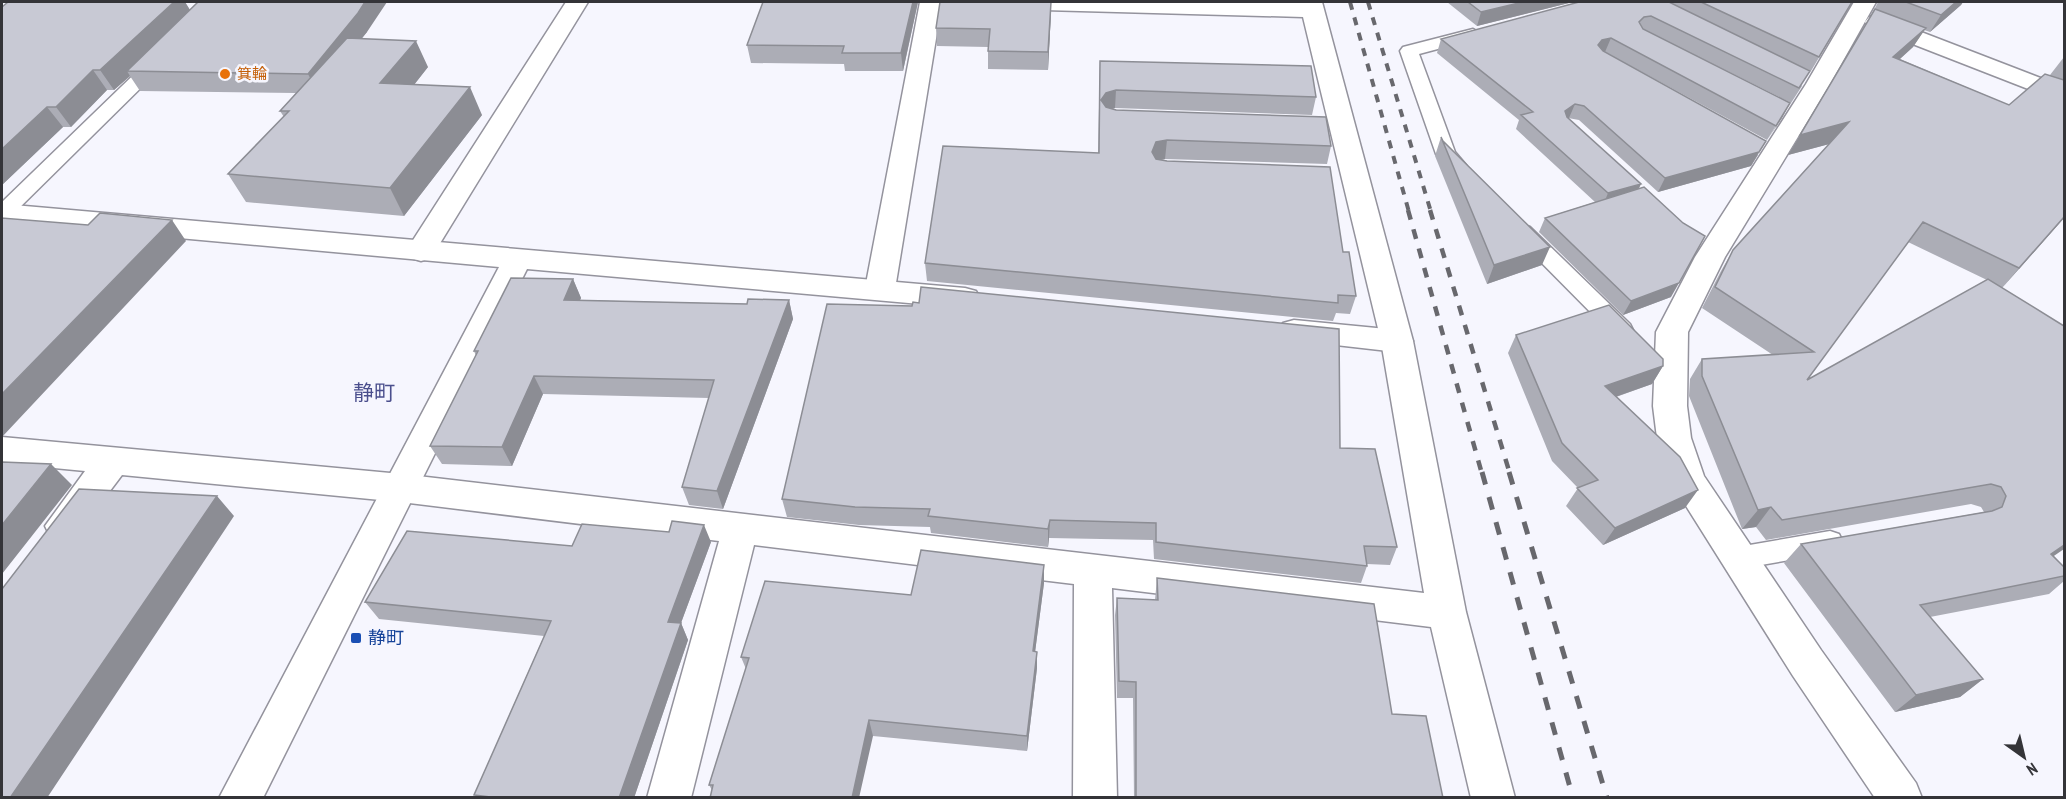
<svg xmlns="http://www.w3.org/2000/svg" width="2066" height="799" viewBox="0 0 2066 799" font-family="'PT Sans Narrow','Noto Sans JP',sans-serif">
	<rect width="100%" height="100%" fill="#f6f6fe"/>
	<g fill="none" stroke-linecap="round" stroke-linejoin="round">
		<defs>
			<path id="lane" d="M1473 29 1482 34 1479 38 1419 54 1455 152 1466 165 1456 171 1449 169 1436 154 1400 51 1403 47Z
				M157 57 166 62 163 66 9 218 2 219V202L151 58Z
				M1523 225 1530 227 1630 324 1633 330 1630 336 1622 338 1614 336 1516 237 1513 232 1516 227Z
				M1830 531 1839 534 1843 542 1839 550 1830 553 1738 569 1728 566 1724 558 1728 550 1738 547Z"/>
			<path id="street" d="M566 2H588L431 258 421 261 411 258 406 251Z
				M920 2H942L895 289 891 296 880 299 869 296 865 289Z
				M995 2H1322L1413 341 1466 612 1515 798H1471L1431 627 1112 588 1117 798H1073L1074 584 754 545 691 798H647L719 541 401 502 122 475 76 536 63 541 50 536 45 526 85 471 2 463V437L401 474 1424 593 1381 341 1303 17 1006 9 998 7Z
				M1854 2H1876L1830 84 1725 257 1688 332 1687 406 1691 438 1704 476 1821 650 1916 783 1922 798H1875L1793 676 1676 490 1657 438 1653 406 1656 332 1695 257 1806 84Z
				M1877 15 2064 87V103L1869 27 1865 22 1869 17Z"/>
			<path id="secondary" d="M2 204 965 288 976 291 980 298 976 305 965 308 527 269 263 798H219L499 267 2 222Z
				M1294 320 1397 330 1408 333 1413 341 1408 349 1397 352 1283 339 1278 331 1283 323Z"/>
		</defs>
		<!-- lane casing -->
		<use href="#lane" stroke="#94939d" stroke-width="3"/>
		<!-- street casing -->
		<use href="#street" stroke="#94939d" stroke-width="3"/>
		<!-- secondary casing -->
		<use href="#secondary" stroke="#94939d" stroke-width="3"/>
		<!-- lane -->
		<use href="#lane" fill="#fff" fill-rule="evenodd"/>
		<!-- street -->
		<use href="#street" fill="#fff" fill-rule="evenodd"/>
		<!-- secondary -->
		<use href="#secondary" fill="#fff" fill-rule="evenodd"/>
		<!-- rail-far2 -->
		<path stroke="#68686d" stroke-width="4" stroke-dasharray="8 8" stroke-linecap="butt" d="M1350 2 1409 212
			M1368 2 1431 212"/>
		<!-- rail-far1 -->
		<path stroke="#68686d" stroke-width="4.5" stroke-dasharray="10 10" stroke-linecap="butt" d="M1408 210 1482 474
			M1430 210 1510 474"/>
		<!-- rail -->
		<path stroke="#68686d" stroke-width="5" stroke-dasharray="13 13" stroke-linecap="butt" d="M1482 472 1573 798
			M1509 472 1607 798"/>
	</g>
	<!-- wall -->
	<path fill="#acadb6" fill-rule="evenodd" d="M8 2H185L190 10 367 32 362 38 428 67 414 85 482 115 404 216 246 202 228 174 284 117 280 111 296 93 140 91 130 76 114 90H107L71 127H63L2 185Z
		M763 2H919H918L903 71H845L844 64 751 63 747 45Z
		M1447 2H1573L1477 26Z
		M1579 2H1852L1811 71 1776 55 1802 86 1791 103 1645 30 1790 103 1767 140 1605 52 1758 155 1751 166 1658 192 1579 120 1568 118 1639 188 1671 297 1623 315 1539 232 1545 218 1595 202 1516 129 1519 120 1437 53 1441 39Z
		M1878 2H1963L1961 5 1930 32 1924 30 1913 47 1900 59 2009 105 2050 75 2064 57V218L2002 288 2054 556 2064 567V581L2049 594 1930 617 1983 679 1960 697 1895 712 1784 563 1801 544 1984 512 1981 507 1971 504 1766 540 1756 527 1742 529 1689 396 1690 379 1702 359 1773 355 1702 308 1721 271 1733 250 1829 144 1788 155 1874 10ZM1908 242 1987 280 1807 380Z
		M1051 12 1048 70 988 69V47L937 46 936 28Z
		M1100 61 1316 97 1312 115 1115 108 1112 109 1331 146 1327 164 1165 159 1161 160 1343 252 1356 296 1350 314 1336 313 1333 321 927 281 925 263 1098 153Z
		M1441 137 1443 141 1542 265 1487 284 1435 156Z
		M573 279 581 298 580 300 747 304 789 300 793 319 723 509 689 505 682 487 709 398 543 394 512 466 442 464 430 446 476 356 474 351Z
		M1516 335 1663 366 1652 384 1616 397 1685 508 1603 545 1566 506 1578 488 1552 461 1508 353Z
		M1340 448 1397 547 1390 565 1367 564V566L1361 583 1154 559 1153 540 1049 538 1048 547 931 533 930 527 859 525 787 517 782 499Z
		M711 542 681 623 688 640 634 798H477L474 795 544 636 379 619 365 602 572 546Z
		M1157 578 1392 714 1443 798H1134L1133 698H1117L1115 615 1117 598 1155 600Z
		M1044 583 1035 652H1037V668L1027 751 873 736 712 790 709 785 746 669 741 657 911 595Z"/>
	<!-- shaded-wall -->
	<path fill="#8c8d94" d="M174 2H185L193 15 127 71 130 76 114 90 100 70Z
		M365 2H387L367 32 318 93 308 74Z
		M913 2H918L903 71 901 53Z
		M1051 2V12L1048 70V52Z
		M1523 2H1573L1477 26 1481 12Z
		M1956 2H1963L1961 5 1930 32 1941 15Z
		M1926 28 1913 47 1881 76 1893 57Z
		M1611 38 1605 52 1596 54 1598 45 1602 40Z
		M416 41 428 67 394 110 380 83Z
		M93 70 107 90 71 127 56 107Z
		M470 87 482 115 404 216 390 188Z
		M1116 90 1115 108 1105 111 1101 100 1106 93Z
		M1790 103 1782 118 1767 140 1776 126Z
		M1575 104 1569 118 1559 125 1565 111Z
		M47 107 63 127 2 185V149Z
		M1849 122 1837 142 1788 155 1800 135Z
		M1167 140 1165 159 1155 161 1152 152 1156 142Z
		M1766 141 1751 166 1658 192 1665 178Z
		M1641 184 1634 199 1602 208 1608 193Z
		M2064 217V218L2002 288 2019 268Z
		M172 220 186 241 2 437V394Z
		M1550 247 1542 265 1487 284 1494 265Z
		M573 279 581 298 572 318 564 300Z
		M1679 283 1671 297 1623 315 1631 301Z
		M789 300 793 319 723 509 717 491Z
		M1663 366 1652 384 1595 404 1605 386Z
		M534 376 543 394 512 466 502 447Z
		M51 464 72 485 2 574V525Z
		M1698 490 1685 508 1603 545 1615 528Z
		M217 496 234 516 47 798H10Z
		M1771 507 1756 527 1742 529 1758 510Z
		M1050 520 1049 538 1048 547V529Z
		M704 525 711 542 675 639 668 622Z
		M2064 545V549L2029 573 2051 554Z
		M1044 565V583L1033 668V651Z
		M681 623 688 640 634 798H619Z
		M1037 652V668L1027 751V736Z
		M1983 679 1960 697 1895 712 1916 695Z
		M869 720 873 736 859 798H852Z"/>
	<!-- building -->
	<path fill="#c8c9d4" stroke="#8c8d94" stroke-width="1.5" d="M8 2H174L100 70H93L56 107H47L2 149V7Z
		M198 2H365L358 13 308 74 127 71Z
		M763 2H913L901 53H842L844 46 747 45Z
		M940 2H1051L1048 52 988 51 990 29 936 28Z
		M1468 2H1523L1481 12Z
		M1579 2H1669L1810 71 1799 88 1651 16 1644 17 1639 22 1643 29 1790 103 1776 126 1611 38 1602 40 1598 45 1603 51 1766 141 1759 152 1665 178 1584 106 1575 104 1565 111 1567 117 1641 184 1608 193 1521 115 1533 112 1441 39Z
		M1701 2H1852L1819 57Z
		M1906 2H1956L1941 15Z
		M1875 9 1926 28 1893 57 2009 105 2045 74 2064 80V217L2019 268 1923 222 1807 380 1988 279 2064 326V545L2051 554 2064 567V576L1920 605 1983 679 1916 695 1801 544 1992 511 2002 507 2006 496 2001 487 1991 484 1782 520 1771 507 1758 510 1702 376V359L1814 352 1715 287 1733 250 1849 122 1800 135Z
		M347 38 416 41 380 83 470 87 390 188 228 174 289 111H280Z
		M1100 61 1311 66 1316 97 1116 90 1106 93 1101 100 1106 107 1116 110 1326 117 1331 146 1167 140 1156 142 1152 152 1156 159 1167 161 1330 167 1343 252H1349L1356 296 1338 295V303L925 263 943 146 1099 153Z
		M1441 137 1443 141 1550 247 1494 265Z
		M1644 187 1683 223 1705 236 1679 283 1631 301 1545 218Z
		M100 213 172 220 2 394V218L88 225Z
		M511 278 573 279 564 300 747 304 748 299 789 300 717 491 682 487 714 380 534 376 502 447 430 446 478 351H474Z
		M921 287 1339 329 1340 448 1375 449 1397 547 1364 546 1367 566 1156 542V523L1050 520 1048 529 928 516 930 509 855 507 782 499 827 304 912 306 913 302 919 303Z
		M1609 305 1663 359V366L1605 386 1680 457 1698 490 1615 528 1577 488 1598 480 1562 443 1516 335Z
		M2 462 51 464 2 525Z
		M79 489 217 496 10 798H2V589Z
		M672 521 704 525 668 622 681 623 619 798H490V797L474 795 551 621 365 602 407 531 572 546 582 524 669 532Z
		M921 550 1044 565 1033 651 1037 652 1027 736 869 720 852 798H710L713 785H709L749 658 741 657 765 581 911 595Z
		M1157 578 1374 604 1392 714 1426 716 1443 798H1136V682L1119 681 1117 598 1158 600Z"/>
	<!-- markers -->
	<circle fill="#e8710a" stroke="#f6f6fe" stroke-width="2" cx="225" cy="74" r="6"/>
	<rect fill="#1a4fb4" stroke="#f6f6fe" stroke-width="2" x="350" y="632" width="12" height="12" rx="3"/>
	<g text-anchor="middle" stroke-width="5" stroke-linejoin="round" paint-order="stroke">
		<!-- far-food labels -->
		<g font-size="15" fill="#c56008" stroke="#f6f6fe" text-anchor="start">
			<text x="237" y="79">箕輪</text>
		</g>
		<!-- transit labels -->
		<g font-size="18" fill="#164399" stroke="#f6f6fe" text-anchor="start">
			<text x="368" y="644">静町</text>
		</g>
		<!-- quarter labels -->
		<g font-size="21" fill="#4b4f8d" stroke="#f6f6fe">
			<text x="374" y="400">静町</text>
		</g>
	</g>
	<!-- border -->
	<rect width="2066" height="799" fill="none" stroke="#343438" stroke-width="6"/>
	<!-- north arrow -->
	<g transform="translate(2024 757) rotate(146)" stroke="#f6f6fe" stroke-width="4.5" paint-order="stroke">
	<path d="M0-4.5L10 22L0 15L-10 22Z" fill="#343438"/>
	<text y="-9" font-size="16" font-weight="bold" text-anchor="middle" fill="#343438">N</text>
	</g>
</svg>
